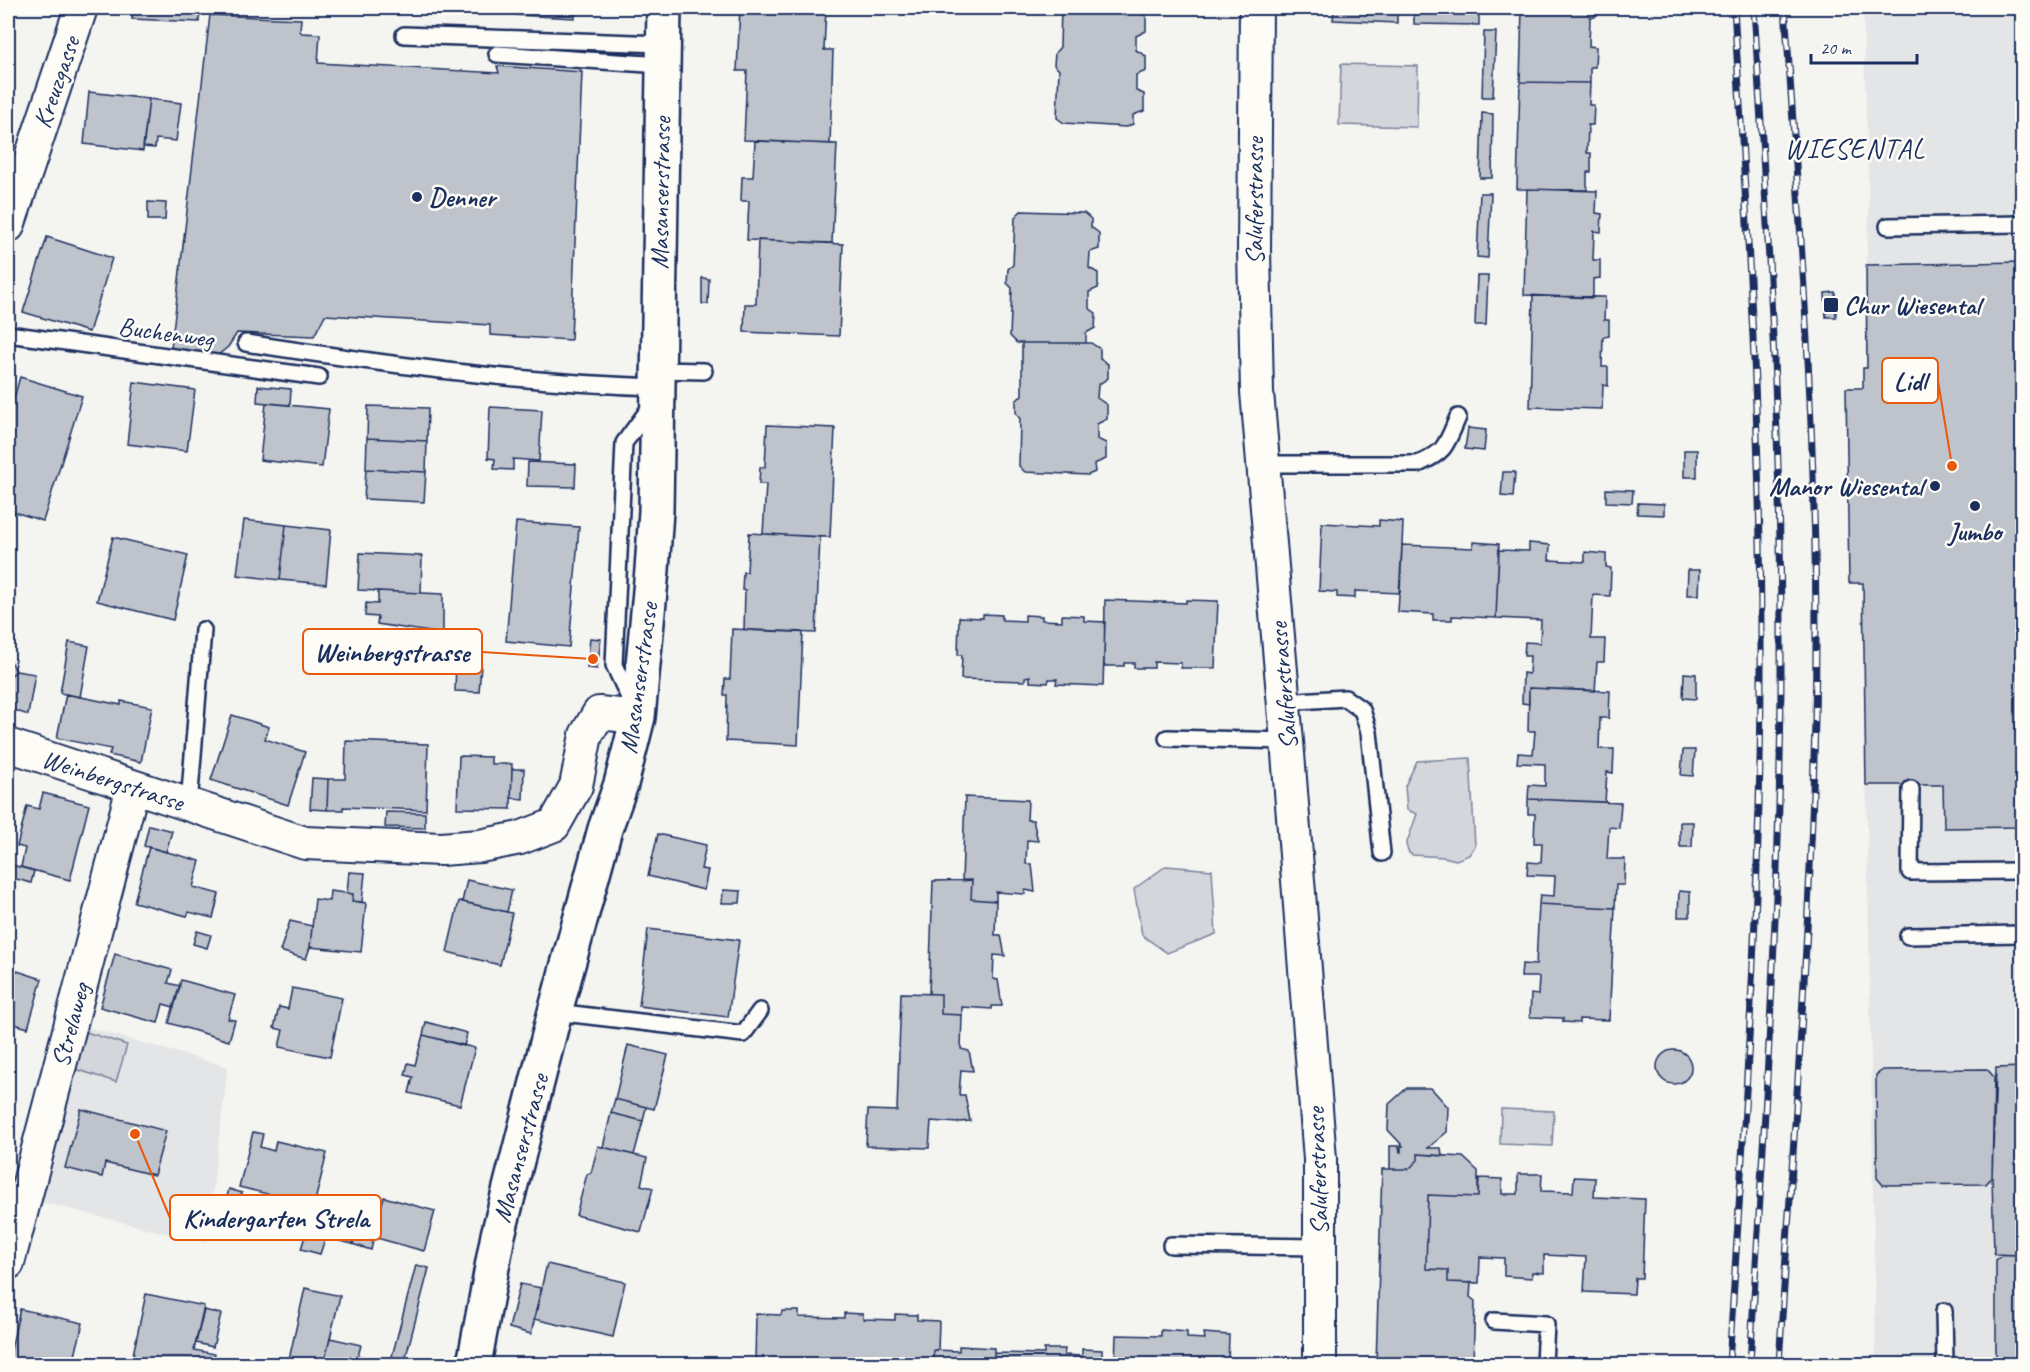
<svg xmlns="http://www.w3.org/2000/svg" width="2030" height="1372" viewBox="0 0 2030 1372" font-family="Caveat,sans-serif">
	<rect width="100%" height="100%" fill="#f4f4f1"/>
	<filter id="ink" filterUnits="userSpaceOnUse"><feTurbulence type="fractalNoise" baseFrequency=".0167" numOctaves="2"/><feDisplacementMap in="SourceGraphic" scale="12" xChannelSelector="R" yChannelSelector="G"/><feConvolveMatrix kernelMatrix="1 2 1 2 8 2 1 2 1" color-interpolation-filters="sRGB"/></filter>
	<g filter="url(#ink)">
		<!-- built -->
		<path fill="#e4e5e6" d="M1863 8H2022V1364H1876L1863 583H1849L1846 388H1863V368L1867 367 1866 265 1869 213Z
			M80 1025 228 1067 206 1243 33 1200Z"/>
		<!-- green -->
		<path fill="#d4d6db" stroke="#78829c" stroke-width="1.5" d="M1341 64 1418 66 1417 127 1339 125Z
			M1470 758 1475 846 1469 855 1456 860 1444 857 1413 855 1409 853 1406 845 1417 814 1407 810 1405 786 1417 761Z
			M1166 866 1212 870 1216 934 1167 953 1142 935 1134 889Z
			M83 1031 127 1045 116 1082 72 1068Z
			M1501 1109 1554 1111 1552 1146 1500 1144Z"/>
		<!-- building -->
		<path fill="#bfc3cc" stroke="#1b2f5e" stroke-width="1.5" d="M133 8H200L199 22 132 19Z
			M352 8H463V13L352 10Z
			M517 8H576L575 18 516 15Z
			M740 8H826L824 50H833L830 144 744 140 747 71H737Z
			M1061 8H1138V11L1146 16V31L1136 36V50L1146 56V71L1136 75V91L1144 94V111L1133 115V124L1126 127 1064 123 1057 118 1059 70 1054 65 1055 53 1060 47Z
			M1522 8H1595V17H1590L1589 46 1596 47 1595 67H1590V83L1520 82Z
			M1334 10 1397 13V23L1333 20Z
			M1414 13 1479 15V25L1414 24Z
			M210 15 301 19 300 31 302 33 320 34 318 63 499 73 497 66 582 72 571 340 490 335V325L325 315 314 336 237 333 228 347 218 355 171 348Z
			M1484 32H1496L1493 97H1482Z
			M1520 82 1590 83 1589 105H1594L1593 125H1588L1587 153H1591V172H1587V190L1517 189Z
			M89 92 149 99 143 151 84 144Z
			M149 99 181 103 176 141 156 139 155 148 143 147Z
			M1482 113 1493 114 1492 178H1480Z
			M755 141 837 144 832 243 747 240 749 201H741L742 177H753Z
			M1527 189 1597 191 1596 213 1602 214 1601 232 1594 231 1593 260H1600V278L1593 279V298L1524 295Z
			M1480 193H1491L1488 258 1477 257Z
			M148 202 166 203 165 220H148Z
			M1021 211 1084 213 1091 219V227L1099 233V249L1090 252 1089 268 1098 273V288L1089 292V308L1096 313 1095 328 1086 333V343H1017L1010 336 1012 288 1007 283 1008 269 1013 265 1015 217Z
			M47 237 112 258 89 332 23 312Z
			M758 240 843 244 839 336 744 332 745 304H756Z
			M2022 262V827L1944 828 1943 785H1866L1863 583H1849L1846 388H1863V368H1867L1866 265Z
			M1477 276H1488L1486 325H1475Z
			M702 278 709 279 708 304H702Z
			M1835 292 1836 317H1826L1825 293Z
			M1533 296 1605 297 1604 320H1609V336L1603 337 1602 367H1608V386L1603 385 1602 409 1530 407Z
			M1022 343H1091L1100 349V359L1108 364V378L1098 385 1097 398 1107 405V419L1097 424V439L1106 443V459L1094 464 1095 472 1088 475 1025 472 1019 466 1020 419 1016 413V401L1022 395Z
			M20 377 82 396 43 521 8 510V419Z
			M134 382 195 390 187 451 127 444Z
			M258 386 291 389 290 405 257 402Z
			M266 403 329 409 322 467 260 460Z
			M368 406 428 408 427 441 367 438Z
			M490 407 542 410 539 461 513 459V470L494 469 495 459 488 458Z
			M767 425 835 428 830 537 763 534 766 484H759L760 467H765Z
			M1468 428 1486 430 1484 451 1465 449Z
			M367 438 427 441 426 472 366 469Z
			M1684 450H1697V477H1684Z
			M528 462 576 464 575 487 527 486Z
			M366 469 426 472 424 502 364 499Z
			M1503 472H1515L1513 497 1501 496Z
			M1606 489 1633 490 1632 503 1606 502Z
			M1638 503 1664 504V515L1637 514Z
			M244 520 286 525 280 580 237 575Z
			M1379 520 1403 522 1400 593 1355 591V598L1337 597V592L1319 591 1322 523 1379 526Z
			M516 522 579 527 569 647 506 641Z
			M286 525 331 530 326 584 280 580Z
			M749 533 820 537 816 633 744 630 745 590H742L743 572H747Z
			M113 537 188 555 173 620 97 601Z
			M1473 542 1499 544 1496 618 1452 616V620H1433V614L1398 612 1402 545 1473 548Z
			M1529 543 1550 545 1549 560 1585 562V552L1606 554V567L1611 568 1610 596 1593 595 1591 639H1605L1604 662H1597L1595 691 1529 688V704L1522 703 1523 673 1529 674 1530 656H1524L1525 642 1540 643 1541 620 1496 618 1499 550 1529 551Z
			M360 553 422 556 421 593 358 590Z
			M1688 570H1700L1699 595H1687Z
			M378 591 443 594V634L377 624 378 617 365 616 366 603 378 604Z
			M1105 600 1186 603V600L1218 601 1215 668H1181V663L1154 662V668H1134V663H1124V666H1104Z
			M983 614 1002 615V620L1025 621V615L1042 616V620L1062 621V615L1084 616V621L1105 622 1103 686 1056 684 1057 679H1049L1048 683 1030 682V676L1025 677V681L961 679 962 655H958L959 617 983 618Z
			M732 629 803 632 798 745 726 741 727 695H724L725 679H730Z
			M590 638 601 639 597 669 587 668Z
			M69 642 89 646 80 697 60 693Z
			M8 656 16 671 8 678Z
			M456 662 481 664 479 692 455 691Z
			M16 671 35 674 28 715 8 708V678Z
			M1684 673 1696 674V699L1683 698Z
			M1529 688 1610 691 1609 718H1600L1599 749H1614L1613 773 1607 772 1605 802 1528 799 1529 785 1545 786V764L1517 763 1518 753 1533 754 1535 731H1528Z
			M66 694 121 705V701L152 707 141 762 109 755 111 749 57 738Z
			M232 715 269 727 265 739 305 752 288 805 211 780Z
			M346 741 428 744 426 810 343 807V810H327L328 779H345Z
			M1683 750H1695L1693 776 1681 775Z
			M459 756 491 757V764H512L511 809 457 808Z
			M512 769H524L523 799 511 798Z
			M312 778 328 779 327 810 310 809Z
			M43 793 89 805 70 880 21 867 25 848 17 846 27 806 39 809Z
			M965 797 1028 800 1027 820H1033L1038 841 1027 840 1026 864H1032L1035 892 1025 890V894L996 892V901L971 899 972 880 962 881Z
			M1528 799 1621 803 1619 828 1609 827 1607 859H1625L1624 885H1616L1615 908 1539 904 1540 895 1554 896 1555 876 1527 875 1528 862 1541 863 1542 843H1534L1535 814H1528Z
			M386 812 425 813V828L385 827Z
			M1680 822H1693L1692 847H1680Z
			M149 825 172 831 166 852 144 846Z
			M658 834 706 845 701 869 708 870 704 890 648 876Z
			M149 847 200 861 193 887 219 894 213 918 189 912 187 916 134 902Z
			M12 865 34 871 31 883 9 877Z
			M349 872 365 873 362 902 352 901 353 894 347 893Z
			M467 880 512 890 507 912 462 902Z
			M972 880 971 899 996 901 995 935H1001L1005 956 994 955 993 979 998 980 1002 1006H992V1009L962 1007V1015L941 1014V994H929L933 881Z
			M723 890 741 891 740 903H722Z
			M330 891 353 894 352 901 366 903 361 952 310 947 315 899 329 901Z
			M1679 891 1690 892V917H1678Z
			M459 901 512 913 500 965 447 952Z
			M1539 904 1615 908 1609 1020 1579 1019V1023L1563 1022V1018L1530 1017 1531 994 1538 995 1539 977H1521L1522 964 1536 965Z
			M290 921 312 926 310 947 306 959 280 951Z
			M648 929 739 940 728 1017 639 1006Z
			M197 931 211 935 207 948 193 944Z
			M115 954 172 970 168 983 180 986 174 1007 163 1004 158 1023 100 1007Z
			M8 968 42 979 28 1028 8 1022Z
			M181 980 235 995 228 1019 235 1020 229 1041 169 1023Z
			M292 988 342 998 330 1057 279 1047 283 1030 274 1028 279 1007 288 1009Z
			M901 993 941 994V1014L962 1015 961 1049 969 1051 973 1071 961 1070 959 1095H965L970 1121 959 1122 958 1123 931 1121 929 1148 866 1146 868 1110 897 1111Z
			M426 1022 467 1033 464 1046 423 1035Z
			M423 1035 475 1048 460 1105 409 1093 413 1077 405 1075 408 1063 415 1065Z
			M628 1045 668 1055 654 1109 615 1099Z
			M1657 1067a17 17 0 1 1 34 0a17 17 0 1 1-34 0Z
			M2022 1067V1255L1994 1254 1992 1177 1996 1068Z
			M1987 1069 1994 1077 1992 1177 1986 1184 1883 1185 1877 1178 1876 1075 1883 1070Z
			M1407 1088H1431L1448 1107 1447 1132 1428 1148H1441L1442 1156 1418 1154V1160L1409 1169H1390V1146H1399L1400 1152H1401V1146H1403L1388 1130 1389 1104Z
			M615 1099 646 1107 643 1121 611 1113Z
			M81 1109 166 1131 154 1175 105 1163 102 1177 65 1168Z
			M611 1113 643 1121 634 1155 603 1147Z
			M253 1132 263 1134 260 1147 274 1151 276 1141 327 1153 310 1221 276 1213 280 1197 239 1187Z
			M598 1146 647 1158 641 1185 653 1188 641 1232 576 1215 587 1174 591 1173Z
			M1418 1154 1463 1157 1478 1171V1197L1428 1195 1426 1269 1448 1270V1282L1471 1283 1470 1297 1475 1301 1473 1364H1376L1382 1169H1409L1418 1160Z
			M1518 1174H1542L1541 1191 1573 1192 1574 1177 1595 1178 1594 1197 1645 1199 1642 1278H1635L1634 1294 1584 1292 1586 1257 1544 1255V1273L1532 1272V1278L1504 1276V1258L1480 1257 1479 1283 1448 1282V1270L1426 1269 1428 1195 1478 1197 1479 1178 1502 1179V1194H1518Z
			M229 1189 242 1193 237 1211 224 1208Z
			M384 1197 435 1211 424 1251 373 1237Z
			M343 1209 361 1214 353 1244 335 1240Z
			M361 1212 378 1216 371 1250 352 1244Z
			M306 1233 325 1239 320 1254 301 1249Z
			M2003 1255H2022V1364H1998L1996 1363V1260Z
			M547 1264 625 1282 613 1337 534 1319Z
			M416 1265 429 1268 404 1364H390Z
			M520 1284 542 1288 531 1334 509 1328Z
			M305 1288 340 1296 324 1364H288Z
			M146 1294 204 1306 194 1350 215 1354 213 1364H131Z
			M20 1309 83 1323 73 1364 8 1363Z
			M204 1310 221 1314 213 1347 196 1343Z
			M782 1311H799V1317L844 1318V1313L863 1314V1319L895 1320V1314L917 1315V1320L939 1321 938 1350H934L933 1359H916V1364H755L756 1314 781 1315Z
			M1161 1330 1187 1332V1338L1205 1339 1204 1333 1229 1335 1228 1364H1115L1116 1335 1161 1336Z
			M330 1338 361 1345 356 1364H324Z
			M959 1346 994 1348V1364H916V1359H933L934 1350 959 1351Z
			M1044 1349H1065L1064 1355 1082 1356V1349L1102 1350V1357H1115V1364H994V1353L1044 1354Z"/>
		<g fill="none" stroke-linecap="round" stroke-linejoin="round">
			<defs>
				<path id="lane" d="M404 35 663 44
					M497 54 662 65
					M1888 226 2022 224
					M8 334 319 377
					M246 343C383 364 520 383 658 387
					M658 370 704 371
					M1263 464H1418C1446 452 1446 445 1458 417
					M1283 702 1345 698 1362 710 1369 732 1382 853
					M633 706 614 665 624 443 652 405
					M1167 738 1287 741
					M1911 789 1910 872 2022 871
					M189 805 203 630
					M1908 936 2022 934
					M555 1012 743 1034 760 1011
					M1171 1245 1320 1247
					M1944 1311 1945 1364
					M1494 1321 1546 1324 1544 1364"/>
				<path id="street" d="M1256 8 1254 250 1257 392 1287 741 1320 1159V1364
					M8 226 81 8
					M8 745 305 843 441 849 480 846 520 838 554 825 576 786 586 735 599 713 638 717
					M8 1263 133 787"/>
				<path id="primary" d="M474 1364 498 1235 555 1012 605 829 621 784 638 717 652 570 656 511 664 8"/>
			</defs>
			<!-- lane casing -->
			<use href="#lane" stroke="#1b2f5e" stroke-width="20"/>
			<!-- street casing -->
			<use href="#street" stroke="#1b2f5e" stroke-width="36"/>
			<!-- primary casing -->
			<use href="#primary" stroke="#1b2f5e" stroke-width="38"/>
			<!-- lane -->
			<use href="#lane" stroke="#fdfcf7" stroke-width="15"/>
			<!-- street -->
			<use href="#street" stroke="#fdfcf7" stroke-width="32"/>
			<!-- primary -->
			<use href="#primary" stroke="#fdfcf7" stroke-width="33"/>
			<defs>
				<path id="rail" d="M1729 1364C1744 1124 1762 883 1761 642 1761 430 1747 219 1734 8
					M1750 1364C1764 1124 1782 883 1781 642 1781 430 1767 219 1754 8
					M1779 1364C1794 1124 1815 883 1816 642 1816 430 1800 219 1785 8"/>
			</defs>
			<!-- rail casing -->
			<use href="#rail" stroke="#1b2f5e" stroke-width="7"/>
			<!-- rail -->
			<use href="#rail" stroke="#fdfcf7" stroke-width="4.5" stroke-dasharray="14" stroke-linecap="butt"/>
		</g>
	</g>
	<!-- markers -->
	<g fill="#1b2f5e" stroke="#fdfcf7" stroke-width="2">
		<circle cx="417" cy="197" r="6"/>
		<rect x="1823" y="297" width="16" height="16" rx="3"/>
		<circle cx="1935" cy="486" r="6"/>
		<circle cx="1975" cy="506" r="6"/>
	</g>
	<g text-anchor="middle" stroke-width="5" stroke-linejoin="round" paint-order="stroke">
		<!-- street labels -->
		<g font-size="26" fill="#1b2f5e" stroke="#fdfcf7">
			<text transform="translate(56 82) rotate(-71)" y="9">Kreuzgasse</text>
			<text transform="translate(660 193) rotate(-89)" y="9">Masanserstrasse</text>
			<text transform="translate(1254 201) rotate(-90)" y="9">Saluferstrasse</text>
			<text transform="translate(166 332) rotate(8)" y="9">Buchenweg</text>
			<text transform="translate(638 678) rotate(-82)" y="9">Masanserstrasse</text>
			<text transform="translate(1283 686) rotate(-95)" y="9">Saluferstrasse</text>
			<text transform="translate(113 780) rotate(18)" y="9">Weinbergstrasse</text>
			<text transform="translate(70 1025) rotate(-75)" y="9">Strelaweg</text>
			<text transform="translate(520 1148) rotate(-75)" y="9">Masanserstrasse</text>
			<text transform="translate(1317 1171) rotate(-92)" y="9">Saluferstrasse</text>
		</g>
		<!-- poi labels -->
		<g font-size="26" font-weight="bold" fill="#1b2f5e" stroke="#fdfcf7" text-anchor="start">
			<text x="429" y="206">Denner</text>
			<text x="1844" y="314">Chur Wiesental</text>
			<text x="1923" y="495" text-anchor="end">Manor Wiesental</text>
			<text x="1975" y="540" text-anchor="middle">Jumbo</text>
		</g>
		<!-- quarter labels -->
		<g font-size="28" letter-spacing="1.5" fill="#1b2f5e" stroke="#fdfcf7">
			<text x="1855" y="158">WIESENTAL</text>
		</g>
	</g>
	<!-- callouts -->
	<path fill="none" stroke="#e8590c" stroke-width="2" d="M1952 466L1938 381M593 659L482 652M135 1134L170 1218"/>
	<g fill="#e8590c" stroke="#fdfcf7" stroke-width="2">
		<circle cx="1952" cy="466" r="6"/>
		<circle cx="593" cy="659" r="6"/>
		<circle cx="135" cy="1134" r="6"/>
	</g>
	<g fill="#fdfcf7" stroke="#e8590c" stroke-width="2">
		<rect x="1882" y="358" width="56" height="45" rx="6"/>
		<rect x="303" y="629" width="179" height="45" rx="6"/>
		<rect x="170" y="1195" width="211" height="45" rx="6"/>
	</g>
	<g font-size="27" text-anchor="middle" font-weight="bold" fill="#1b2f5e">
		<text x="1910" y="390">Lidl</text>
		<text x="392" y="661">Weinbergstrasse</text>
		<text x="276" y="1227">Kindergarten Strela</text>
	</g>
	<!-- margin -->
	<rect width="2030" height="1372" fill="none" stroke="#fdfcf7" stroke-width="30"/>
	<rect x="15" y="15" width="2000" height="1342" fill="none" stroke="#1b2f5e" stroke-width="2" filter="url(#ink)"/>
	<!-- scale -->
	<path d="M1811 54v9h106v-9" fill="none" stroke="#1b2f5e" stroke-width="3"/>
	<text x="1820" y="54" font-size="18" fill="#1b2f5e" stroke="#fdfcf7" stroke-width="4.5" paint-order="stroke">20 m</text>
</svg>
